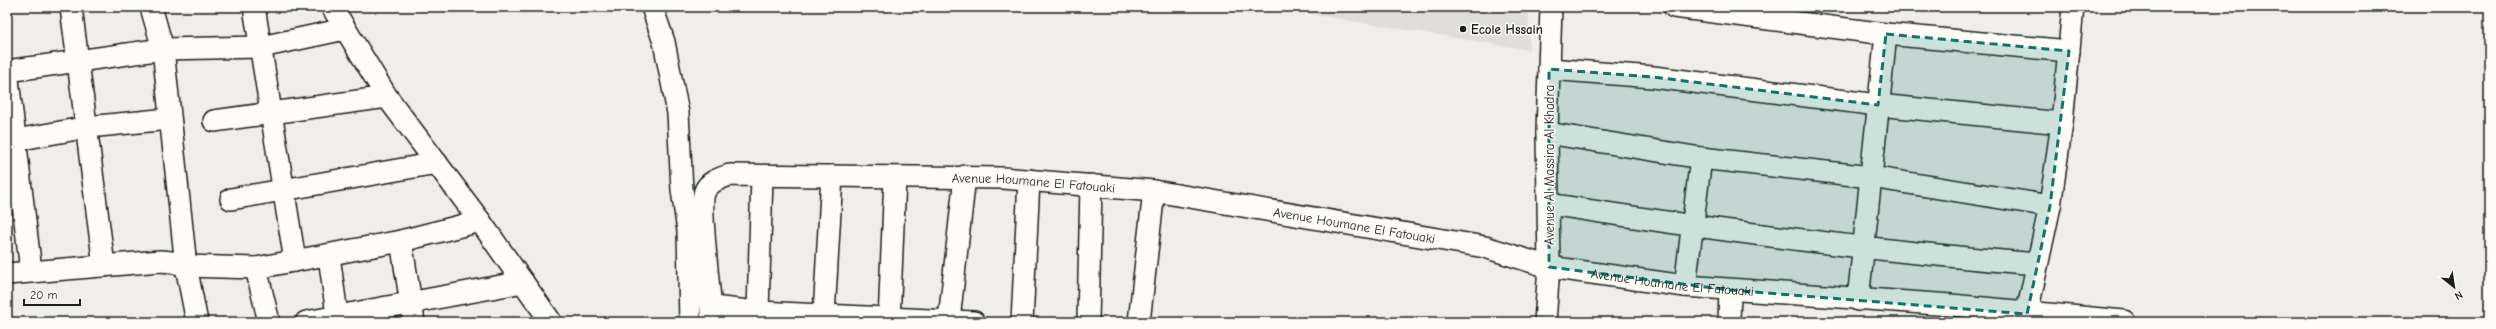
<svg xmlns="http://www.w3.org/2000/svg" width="2496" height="329" viewBox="0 0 2496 329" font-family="'Comic Neue',sans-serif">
	<rect width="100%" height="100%" fill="#f0eeea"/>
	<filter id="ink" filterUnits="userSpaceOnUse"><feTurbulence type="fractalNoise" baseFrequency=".025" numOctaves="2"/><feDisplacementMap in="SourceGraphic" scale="8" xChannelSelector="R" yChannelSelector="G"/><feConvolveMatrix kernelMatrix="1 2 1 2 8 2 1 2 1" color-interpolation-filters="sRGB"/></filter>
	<g filter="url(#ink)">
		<!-- built -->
		<path fill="#e0deda" d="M1267 7H1529V50Z"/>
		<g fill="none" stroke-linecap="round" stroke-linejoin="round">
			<defs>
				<g id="street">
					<path d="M71 7 104 266"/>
					<path d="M151 7 163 49 186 266 197 322"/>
					<path d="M254 7 295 261"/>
					<path d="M332 7 387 97 480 221 551 322"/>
					<path d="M652 7 664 42 678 113 682 190 688 231 690 322"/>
					<path d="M1674 7 1886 34 2069 51"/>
					<path d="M1549 69 1653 77 1878 105 2062 123"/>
					<path d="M7 71 163 49 261 47 345 29"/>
					<path d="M7 71 31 271"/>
					<path d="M214 121 387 97"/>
					<path d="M1547 133 1701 158 1871 177 2050 206"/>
					<path d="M16 140 88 127 169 119"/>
					<path d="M231 199 437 163"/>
					<path d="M1549 204C1711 230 1873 251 2037 264"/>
					<path d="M401 241 414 322"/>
					<path d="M329 256 338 322"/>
					<path d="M256 268 269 322"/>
					<path d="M7 274 160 261 172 262 186 266 256 268 401 241 480 221"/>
					<path d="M1685 286 1701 158"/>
					<path d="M1858 300 1886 34"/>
					<path d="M712 307 758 312 974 322"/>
					<path d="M758 312 762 176"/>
					<path d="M824 315 832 176"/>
					<path d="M949 320 965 176"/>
					<path d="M306 322 523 282"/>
					<path id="s1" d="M712 322C711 300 698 204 705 191 709 181 721 178 730 175L1003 178 1154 191 1485 247 1549 267 1685 286 1951 305 2124 321"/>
					<path d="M889 322 895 178"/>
					<path d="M1022 322 1029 180"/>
					<path d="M1088 322 1091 185"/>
					<path d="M1139 322 1154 191"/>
					<path d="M1545 322 1549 267 1547 133 1551 7"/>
					<path d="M1729 322 1730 290"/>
					<path d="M2025 322 2050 206 2062 123 2073 7"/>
				</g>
			</defs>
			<!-- street casing -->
			<use href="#street" stroke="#1c1c1c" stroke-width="24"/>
			<!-- street -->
			<use href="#street" stroke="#fdfcf7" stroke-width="21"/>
		</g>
	</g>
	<!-- marked area -->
	<path fill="#0f766e" fill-opacity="0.2" stroke="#0f766e" stroke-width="3" stroke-dasharray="8 5" stroke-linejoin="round" d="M1886 34 2069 51 2050 206 2027 314 1730 290 1549 267V69L1653 77 1878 105Z"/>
	<!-- markers -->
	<circle fill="#1c1c1c" stroke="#fdfcf7" stroke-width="1.5" cx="1463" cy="29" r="4"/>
	<g text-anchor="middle" stroke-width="3" stroke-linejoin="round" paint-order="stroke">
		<!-- poi labels -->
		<g font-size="13" font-weight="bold" fill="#1c1c1c" stroke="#fdfcf7" text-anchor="start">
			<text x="1471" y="34">Ecole Hssain</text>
		</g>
		<!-- street labels -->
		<g font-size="13" fill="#1c1c1c" stroke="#fdfcf7">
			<text transform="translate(1549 165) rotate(-90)" y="5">Avenue Al Massira Al Khadra</text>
			<text dy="5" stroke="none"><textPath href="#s1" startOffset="466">Avenue Houmane El Fatouaki</textPath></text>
			<text dy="5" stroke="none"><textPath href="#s1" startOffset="790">Avenue Houmane El Fatouaki</textPath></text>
			<text dy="5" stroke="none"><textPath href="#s1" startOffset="1114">Avenue Houmane El Fatouaki</textPath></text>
		</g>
	</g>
	<!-- margin -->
	<rect width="2496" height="329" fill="none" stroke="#fdfcf7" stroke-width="24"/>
	<rect x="12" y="12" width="2472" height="305" fill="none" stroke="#1c1c1c" stroke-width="1.5" filter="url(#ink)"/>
	<!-- north arrow -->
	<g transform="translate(2454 287) rotate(150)" stroke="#fdfcf7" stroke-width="3" paint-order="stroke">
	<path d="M0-3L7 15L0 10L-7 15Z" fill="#1c1c1c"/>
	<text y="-6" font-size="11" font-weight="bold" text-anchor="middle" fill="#1c1c1c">N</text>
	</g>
	<!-- scale -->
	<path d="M24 299v6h56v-6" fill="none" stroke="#1c1c1c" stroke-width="2"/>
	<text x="30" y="299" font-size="12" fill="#1c1c1c" stroke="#fdfcf7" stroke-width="3" paint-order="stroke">20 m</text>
</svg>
